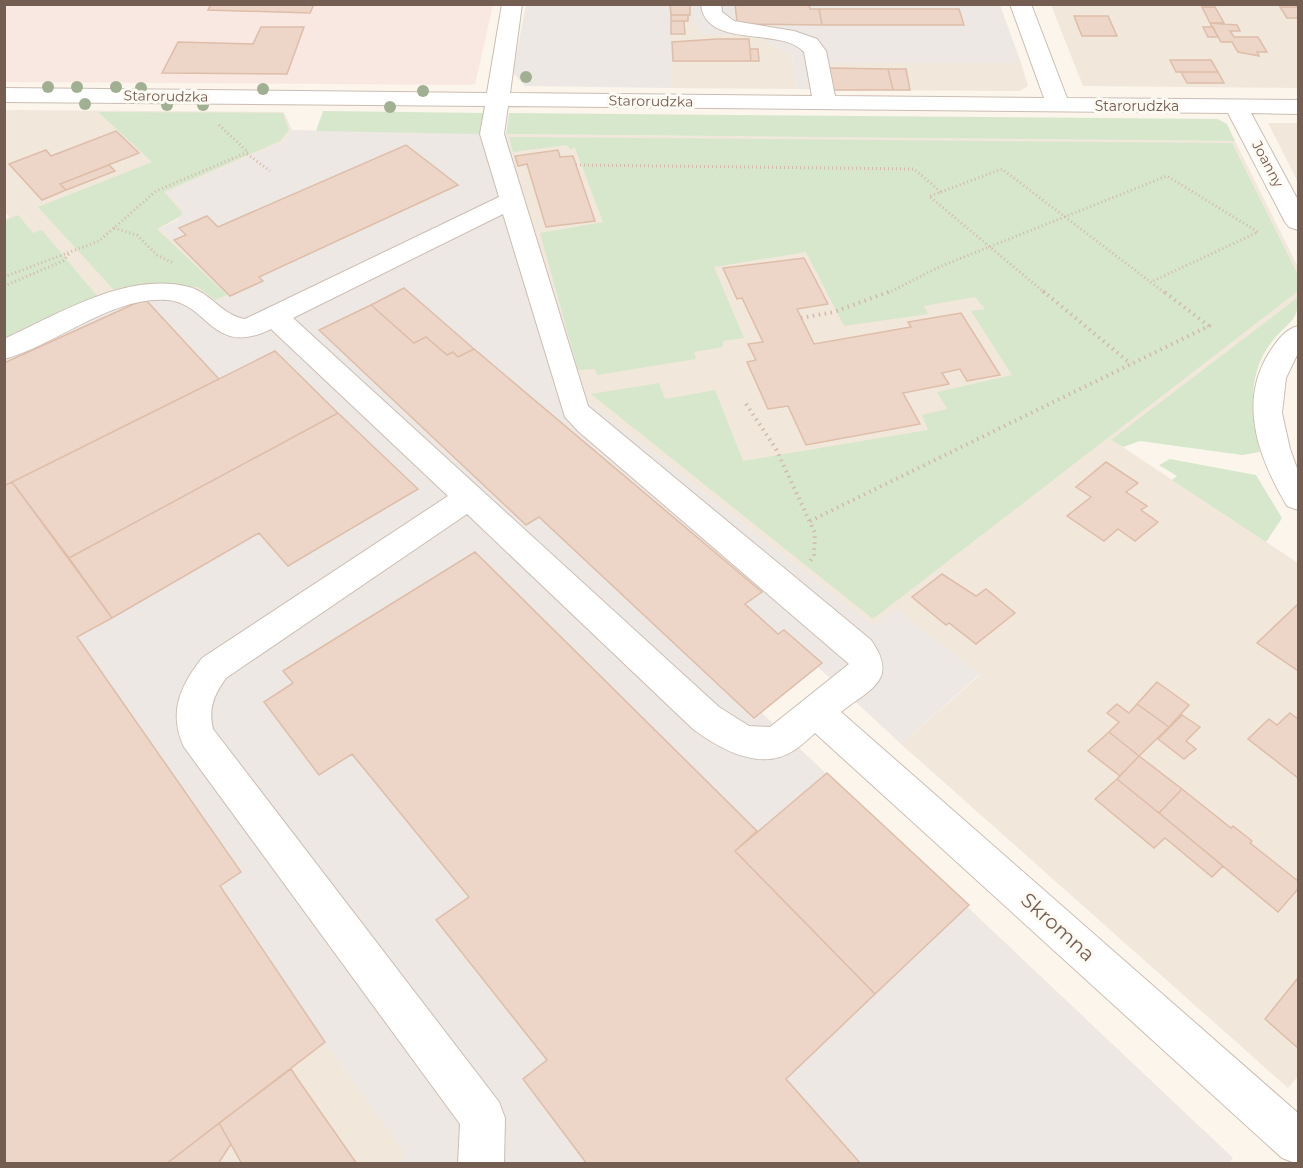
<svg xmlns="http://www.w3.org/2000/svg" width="1303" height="1168" viewBox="0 0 1303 1168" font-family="Montserrat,sans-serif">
	<rect width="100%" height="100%" fill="#fbf5ec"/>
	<!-- residential -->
	<path fill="#f2e7db" d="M1051 5H1298V88L1083 86Z
		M671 15H688L753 35 792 56 797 89 671 88Z
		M828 63H1021L1028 86 1020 91 832 90Z
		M5 110 284 112 292 130 283 142 167 192 184 208V212L183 216 160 228 230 296 214 302 120 288 5 341 4 220 9 217 4 211Z
		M1268 123H1298V182Z
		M506 134 1235 141 1298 267V297L1112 440 1298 563V1076L1288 1088 901 744 980 675 873 625 586 399 575 374Z
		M325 1042 407 1156 398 1164H166Z"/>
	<!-- commercial -->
	<path fill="#f9e8e2" d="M5 5H493L475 84 469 85 5 82Z"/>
	<!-- industrial -->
	<path fill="#ede8e4" d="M526 4 1000 5 1021 63H829L832 90 797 89 792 56 753 35 703 34 688 15H671V88L525 86 513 73Z
		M292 130 506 134 575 374 586 399 873 625 896 608 980 674 901 744 818 667 761 712 1233 1158 1229 1164 398 1163 406 1155 325 1042 166 1163H5L4 341 120 288H197L214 302 229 296 160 228 178 220 184 212V208L166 192 283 142Z"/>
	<!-- green -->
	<path fill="#d7e7cc" d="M323 111 484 113 480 134 316 131Z
		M98 112 283 113 289 130 280 141 164 192 182 212 181 216 157 229 227 295 215 300 198 287 113 289 38 207 152 162Z
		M509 113 1218 119 1227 124 1235 141 506 134Z
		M509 137 1232 143 1298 275V291L873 619 591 394 659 383 665 399 715 390 743 461 928 430 922 415 947 409 937 392 1012 375 971 311 985 309 975 297 924 306 928 314 844 326 806 252 714 267 744 338 723 341V347L694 352 696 359 597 375 595 369 578 370 540 233 603 222 575 148 570 149 567 145 513 152Z
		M18 215 33 233 42 230 98 297 5 339V221Z
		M1298 297C1299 321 1288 322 1274 339 1246 373 1251 412 1260 452L1242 455 1140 441 1123 447 1111 440Z
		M1170 459 1256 475 1282 518 1266 542 1172 480 1177 476 1159 465Z"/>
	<!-- building -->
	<path fill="#edd6c7" stroke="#debda9" stroke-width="1.5" d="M211 4H314L310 13 208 10Z
		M670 4H690V15H671Z
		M735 4H809L810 9H819L822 25 741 24 737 21Z
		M1202 7H1215L1224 23H1210Z
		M1280 7H1298V18H1287Z
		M819 9H959L964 25H822Z
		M671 15H688V21H671Z
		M1074 16H1108L1117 36H1082Z
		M671 21H684L685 34H671Z
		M1210 23 1237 25 1240 31H1230L1234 37H1258L1267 52H1257L1259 56 1238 52 1232 42H1221Z
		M261 27H304L287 74 162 73 178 42 253 44Z
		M1203 27H1213L1218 37H1208Z
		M717 39H749L751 61H673L672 42Z
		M750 49H758L759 61H751Z
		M1170 60H1211L1218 72H1176Z
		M829 68 888 69 893 90H832Z
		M888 69H906L910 90H893Z
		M1181 72H1218L1224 83H1187Z
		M116 131 139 153 60 184 66 190 42 200 9 164 46 150 51 156Z
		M406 145 458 185 259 277 263 281 230 296 174 240 186 235 179 228 207 216 218 227Z
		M558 150 560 157 573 156 595 221 546 227 527 164 518 166 515 156Z
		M109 165 115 171 66 190 60 184Z
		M804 258 828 304 797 309 814 344 911 327 908 322 961 313 1000 375 967 381 960 369 942 373 949 384 903 393 920 424 806 445 788 406 768 409 747 362 756 360 748 344 763 342 742 298 737 299 723 268Z
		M404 288 474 349 458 357 453 352 447 355 426 337 414 343 371 305Z
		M145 299 219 379 4 486V363Z
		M371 305 414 343 426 337 447 355 453 352 458 357 474 349 762 592 745 604 778 634 784 630 822 663 754 718 539 517 526 525 319 330Z
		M275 351 338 413 69 558 12 482Z
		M338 413 418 489 288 566 259 533 112 618 69 558Z
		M1106 462 1138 483 1126 492 1147 506 1141 510 1158 522 1135 541 1118 529 1104 541 1067 516 1091 497 1076 487Z
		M12 482 112 618 77 637 241 872 220 886 325 1042 166 1164H4V486Z
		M475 552 757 831 735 851 875 994 786 1079 861 1164H587L523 1079 547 1060 436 920 469 897 352 754 319 775 264 702 293 683 283 671Z
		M942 574 976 596 986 589 1015 613 976 644 949 623 946 625 912 597Z
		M1298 604V669L1297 670 1257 643Z
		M1157 682 1189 705 1169 727 1137 704Z
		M1117 704 1129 713 1137 704 1169 727 1139 756 1109 732 1119 722 1107 713Z
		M1290 713 1298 719V778L1248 739 1269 719 1277 725Z
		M1182 715 1200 727 1186 741 1196 749 1184 759 1158 739Z
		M1109 732 1139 756 1120 776 1088 751Z
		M1139 756 1182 789 1159 813 1117 779Z
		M827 773 969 905 875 994 735 851Z
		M1117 779 1159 813 1223 866 1212 877 1165 838 1154 848 1095 799Z
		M1182 789 1231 828 1233 826 1252 841 1250 843 1298 881V889L1278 912 1159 813Z
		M1298 978V1048L1265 1019Z
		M291 1069 299 1081 357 1164H242L219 1123Z
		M219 1123 231 1144 218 1164H166Z"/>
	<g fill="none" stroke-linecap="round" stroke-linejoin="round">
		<defs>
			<path id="minor" d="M502 4H522L510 93 812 96 804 52C782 26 705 50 701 4H721L722 12 734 21 794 31 817 39 826 51 835 96 1044 98 1010 4H1031L1067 98 1298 100V114L1251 113 1298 200V230L1289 227 1285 222 1228 113 508 106 504 134 588 406 871 640C899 680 871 688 841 712L1298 1113V1164L1282 1158 815 733C808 739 801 746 793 751 760 772 720 749 693 729L467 514 226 678C214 695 208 708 213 729L499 1102 505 1118 504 1164H458L460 1124 184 747C168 713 180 686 202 658L448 496 271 329C213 358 209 304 168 300 113 295 56 345 4 359V339C59 314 127 271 189 287 211 293 223 316 245 319L499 197 480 134 485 106 4 102V88L487 93ZM503 214 565 417 578 431 849 664 770 727 749 726 719 707 293 318Z
				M1298 326V353L1286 378 1282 413 1290 449 1298 471V510L1287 506C1260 460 1237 404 1269 353 1276 342 1285 329 1298 326Z"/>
		</defs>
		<!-- minor casing -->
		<use href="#minor" stroke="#ccbdb3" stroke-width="2"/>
		<!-- path-far1 -->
		<path stroke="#d2b9aa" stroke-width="3" stroke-dasharray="1 3" stroke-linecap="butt" d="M247 154 270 171
			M576 165 914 169 941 192 929 196 1045 293
			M941 192 1002 169 1165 293
			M114 228 137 235 157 255 173 263
			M4 277 99 241 156 191 248 152 218 124
			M4 286 63 261 69 254
			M888 293 939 267 1167 176 1258 232 1151 282"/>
		<!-- path -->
		<path stroke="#d2b9aa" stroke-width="4" stroke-dasharray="1.5 4.5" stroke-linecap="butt" d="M1043 291 1131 364
			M801 318 834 312 891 291
			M746 404 776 449 815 533 814 556 808 564
			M810 521 1209 326 1163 291"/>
		<!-- minor -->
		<use href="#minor" fill="#fff" fill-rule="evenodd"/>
	</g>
	<!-- trees -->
	<g fill="#a1b093">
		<circle cx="526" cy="77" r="6"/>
		<circle cx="48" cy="87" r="6"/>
		<circle cx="77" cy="87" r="6"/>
		<circle cx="116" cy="87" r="6"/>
		<circle cx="141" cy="88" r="6"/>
		<circle cx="263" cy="89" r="6"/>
		<circle cx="423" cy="91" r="6"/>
		<circle cx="85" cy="104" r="6"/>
		<circle cx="167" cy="105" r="6"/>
		<circle cx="203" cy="105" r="6"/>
		<circle cx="390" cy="107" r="6"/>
	</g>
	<g text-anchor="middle" stroke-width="6" stroke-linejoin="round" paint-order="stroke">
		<!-- far-street labels -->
		<g font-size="14" fill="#745d51" stroke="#fdf9f3">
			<text transform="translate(166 96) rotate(1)" y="5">Starorudzka</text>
			<text transform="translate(651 101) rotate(1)" y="5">Starorudzka</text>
			<text x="1137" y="111">Starorudzka</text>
			<text transform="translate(1268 164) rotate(62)" y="5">Joanny</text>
		</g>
		<!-- near-street labels -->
		<g font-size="20" fill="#745d51" stroke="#fdf9f3">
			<text transform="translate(1058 927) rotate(42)" y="7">Skromna</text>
		</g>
	</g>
	<!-- border -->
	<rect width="1303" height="1168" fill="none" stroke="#745d51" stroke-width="12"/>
</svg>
